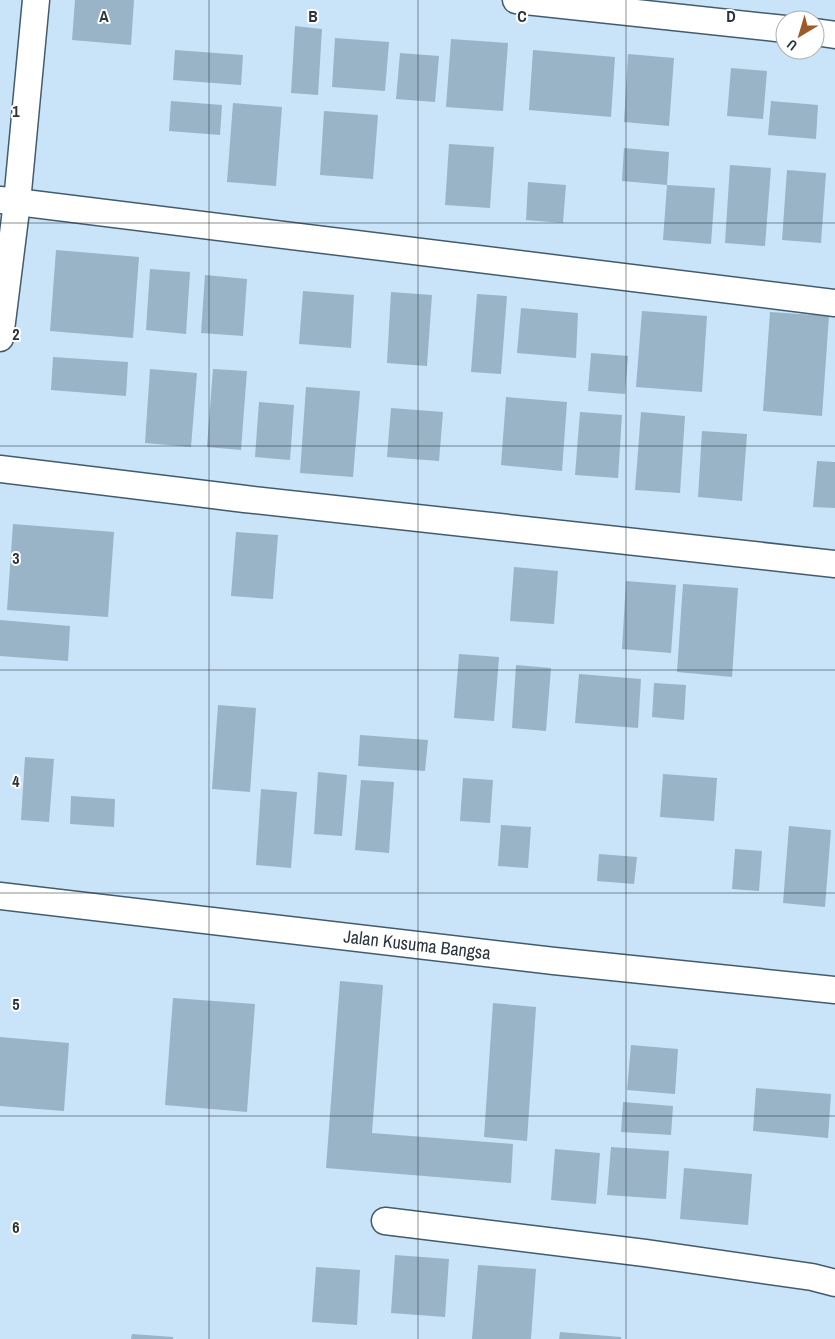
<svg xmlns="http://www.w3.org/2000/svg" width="835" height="1339" viewBox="0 0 835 1339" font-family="'Archivo Narrow',sans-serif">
	<rect width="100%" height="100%" fill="#c9e4f9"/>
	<!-- building -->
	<path fill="#99b3c7" d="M75 0H134L131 45 72 40Z
		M295 26 322 29 318 95 291 93Z
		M335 38 389 42 385 91 332 87Z
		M451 39 508 43 503 111 446 107Z
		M175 50 243 55 241 85 173 80Z
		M533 50 615 57 611 117 529 110Z
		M400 53 439 56 435 102 396 99Z
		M628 54 674 58 669 126 624 122Z
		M731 68 767 71 763 119 727 116Z
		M171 101 222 105 220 135 169 131Z
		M771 101 818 105 816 139 768 135Z
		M233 103 282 107 276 186 227 182Z
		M324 111 378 115 373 179 320 175Z
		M449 144 494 147 490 208 445 205Z
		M624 148 669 152 667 185 622 181Z
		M730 165 771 168 765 246 725 243Z
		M787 170 826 173 821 243 782 240Z
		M528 182 566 185 563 223 526 220Z
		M667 185 715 188 711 244 663 240Z
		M56 250 139 257 133 338 50 331Z
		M150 269 190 272 186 334 146 330Z
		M205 275 247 279 243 336 201 333Z
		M303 291 354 295 351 348 299 344Z
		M391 292 432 295 427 366 387 363Z
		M477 294 507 296 501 374 471 372Z
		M521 308 578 313 576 358 517 353Z
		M642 311 707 316 702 392 636 387Z
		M770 312 829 316 822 416 763 411Z
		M591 353 628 356 625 394 588 391Z
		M53 357 128 362 126 396 51 390Z
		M150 369 197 373 191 447 145 443Z
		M213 369 247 371 241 450 207 447Z
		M306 387 360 391 353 477 300 473Z
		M506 397 567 402 562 471 501 465Z
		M259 402 294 405 290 460 255 457Z
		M391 408 443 412 439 461 387 457Z
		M580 412 622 415 618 478 575 475Z
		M641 412 685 416 680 493 635 490Z
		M702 431 747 434 742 501 698 497Z
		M817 461 835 462V508L813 507Z
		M13 524 114 532 108 617 7 610Z
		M236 532 278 535 273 599 231 596Z
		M514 567 558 571 554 624 510 621Z
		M626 581 676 585 671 653 622 649Z
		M683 584 738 588 732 677 677 672Z
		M0 620 70 626 68 661 0 656Z
		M459 654 499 657 494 721 454 718Z
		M516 665 551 668 546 731 512 728Z
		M579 674 641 679 638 728 575 723Z
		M654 683 686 685 684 720 652 717Z
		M218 705 256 708 250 792 212 789Z
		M360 735 428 740 425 771 358 766Z
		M25 757 54 759 49 822 21 820Z
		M318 772 347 775 342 836 314 834Z
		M663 774 717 778 714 821 660 817Z
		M463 778 493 780 490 823 460 821Z
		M361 780 394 782 389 853 355 850Z
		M261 789 297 792 291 868 256 865Z
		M71 796 115 799 114 827 70 824Z
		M501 825 531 827 528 868 498 866Z
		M789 826 831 830 825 907 783 903Z
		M735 849 762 851 759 891 732 889Z
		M599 854 637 857 634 884 597 881Z
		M340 981 383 985 372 1133 513 1144 511 1183 326 1168Z
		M173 998 255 1004 247 1112 165 1105Z
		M493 1003 536 1007 527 1141 484 1137Z
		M0 1037 69 1043 64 1111 0 1106Z
		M631 1045 678 1049 675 1094 627 1090Z
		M756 1088 831 1094 828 1138 753 1131Z
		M623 1102 673 1106 671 1135 621 1132Z
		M611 1147 669 1151 666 1199 607 1195Z
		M555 1149 600 1153 596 1204 551 1200Z
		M684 1168 752 1174 748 1225 680 1219Z
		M395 1255 449 1259 445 1317 391 1313Z
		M478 1265 536 1269 531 1339H472Z
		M316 1267 360 1270 357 1325 312 1322Z
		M560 1332 621 1337V1339H559Z
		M132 1334 173 1337V1339H131Z"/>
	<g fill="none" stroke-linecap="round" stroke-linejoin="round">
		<defs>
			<g id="minor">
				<path d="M516 0 785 29"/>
				<path d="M815 32 835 35"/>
				<path d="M0 200 835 303"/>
				<path d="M0 338 17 202 36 0"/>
				<path d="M0 469 245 499 835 564"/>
				<path id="s1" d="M0 896 554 961 835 990"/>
				<path d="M385 1221 645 1253 812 1277 835 1283"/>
			</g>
		</defs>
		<!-- minor casing -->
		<use href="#minor" stroke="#435b6c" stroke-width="29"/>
		<!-- minor -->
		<use href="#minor" stroke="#fff" stroke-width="26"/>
	</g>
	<!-- grid -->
	<path fill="none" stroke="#2b353d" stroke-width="1" stroke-opacity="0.55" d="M209 0V1339M418 0V1339M626 0V1339M0 223H835M0 446H835M0 670H835M0 893H835M0 1116H835"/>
	<g text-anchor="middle" stroke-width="4" stroke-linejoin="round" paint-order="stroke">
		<!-- street labels -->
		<g font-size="18" fill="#2b353d" stroke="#fff">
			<text dy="6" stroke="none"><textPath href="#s1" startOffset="420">Jalan Kusuma Bangsa</textPath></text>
		</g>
	</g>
	<g font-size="16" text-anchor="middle" font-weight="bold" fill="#2b353d" stroke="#fff" stroke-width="4" stroke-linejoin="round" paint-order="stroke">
		<text x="104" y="22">A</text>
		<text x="313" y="22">B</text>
		<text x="522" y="22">C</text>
		<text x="731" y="22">D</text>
		<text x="16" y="117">1</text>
		<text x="16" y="340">2</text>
		<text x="16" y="564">3</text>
		<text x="16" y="787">4</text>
		<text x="16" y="1010">5</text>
		<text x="16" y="1233">6</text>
	</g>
	<!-- north arrow -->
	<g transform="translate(800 35) rotate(218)"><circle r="24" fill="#ffffff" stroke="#aaaeb1"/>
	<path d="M0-4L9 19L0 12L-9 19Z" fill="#9d5a29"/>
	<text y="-8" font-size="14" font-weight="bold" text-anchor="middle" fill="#2b353d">U</text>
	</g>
</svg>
